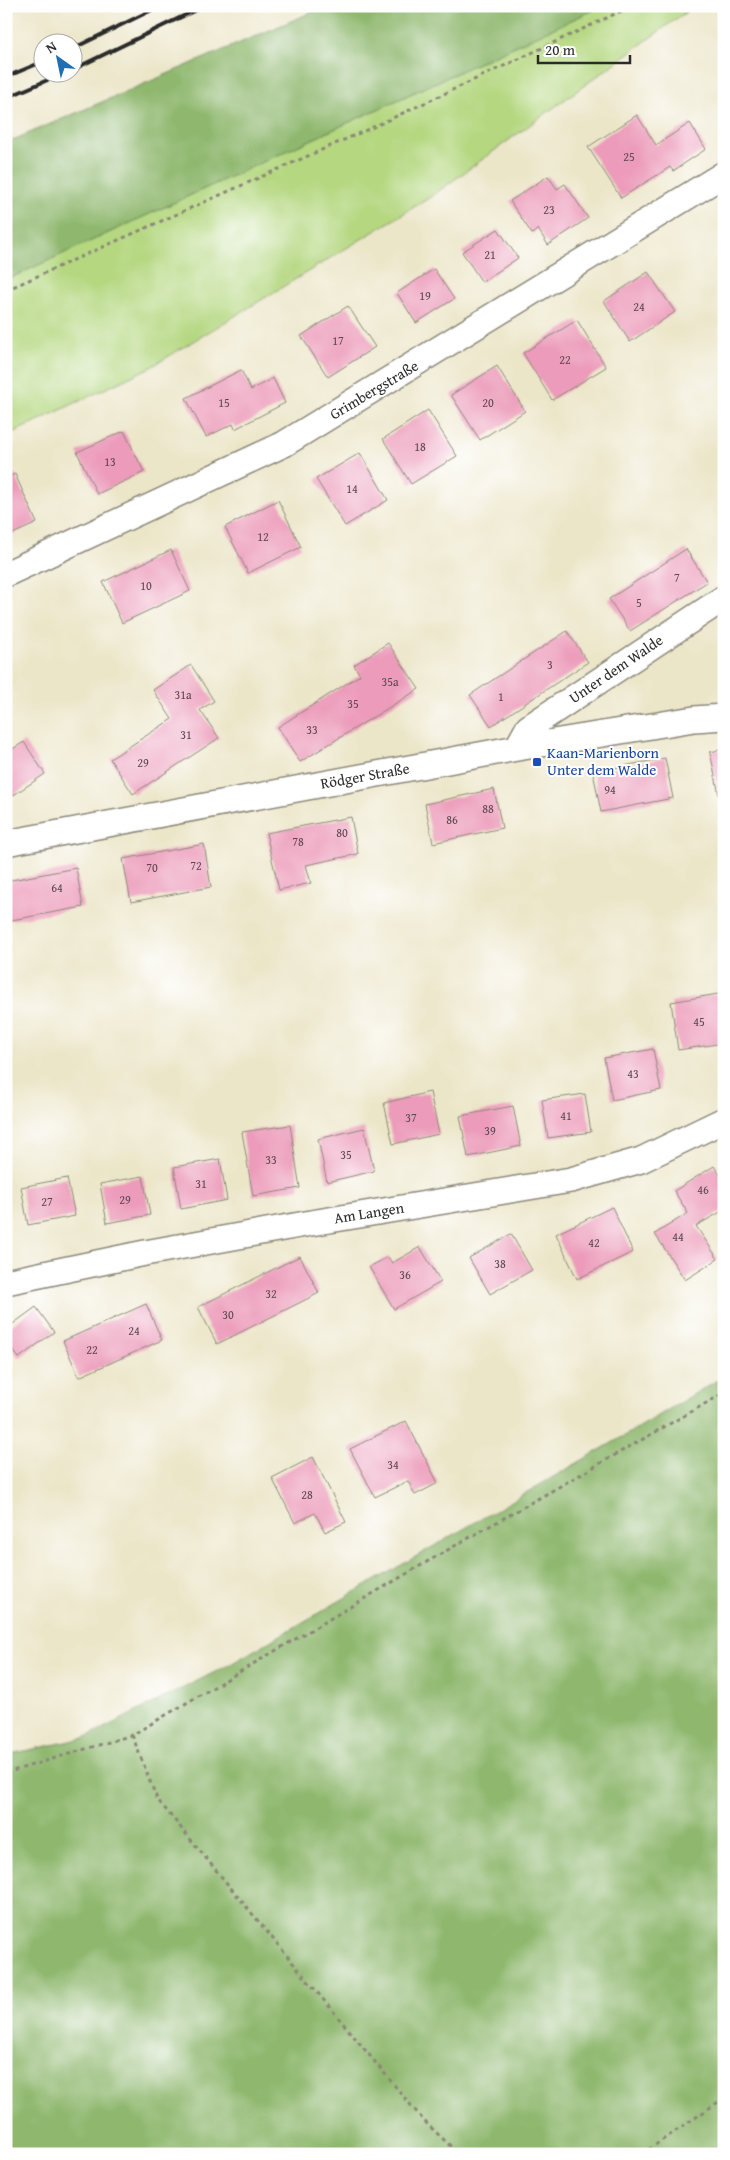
<svg xmlns="http://www.w3.org/2000/svg" width="730" height="2160" viewBox="0 0 730 2160" font-family="'Gentium Book Plus',serif">
	<rect width="100%" height="100%" fill="#fff"/>
	<filter id="ink" filterUnits="userSpaceOnUse"><feTurbulence type="fractalNoise" baseFrequency=".02" numOctaves="2"/><feDisplacementMap in="SourceGraphic" scale="10" xChannelSelector="R" yChannelSelector="G"/><feConvolveMatrix kernelMatrix="1 2 1 2 8 2 1 2 1" color-interpolation-filters="sRGB"/></filter>
	<filter id="wash" filterUnits="userSpaceOnUse"><feTurbulence type="fractalNoise" baseFrequency=".0096" numOctaves="4" result="noise"/><feDisplacementMap in="SourceGraphic" scale="20" xChannelSelector="R" yChannelSelector="G"/><feGaussianBlur stdDeviation="1.12" result="paint"/><feColorMatrix in="noise" values="0 0 0 0 0 0 0 0 0 0 0 0 0 0 0 0 0 1.4 0 .05"/><feComposite in="paint" operator="in"/></filter>
	<g filter="url(#wash)">
		<rect width="100%" height="100%" fill="#ece6c9"/>
		<!-- green -->
		<path fill="#b4d77f" stroke="#708155" d="M602 6H694L429 198 151 367 6 436V280Z"/>
		<!-- forest -->
		<path fill="#8fb86e" stroke="#5d724c" d="M326 6H602L6 280V143Z
			M724 1376V2154H6V1755L84 1738 229 1665 648 1422Z"/>
		<g id="blocks">
			<!-- building -->
			<path fill="#ec9bba" d="M637 115 656 145 690 123 706 149 673 171 670 167 621 198 588 147Z
				M548 176 557 189 565 184 588 218 548 245 538 229 532 234 510 201Z
				M498 229 518 258 482 282 462 252Z
				M434 269 454 299 416 323 397 293Z
				M648 272 675 312 630 342 604 301Z
				M348 306 375 347 328 377 301 336Z
				M577 320 606 367 552 400 523 353Z
				M497 366 525 411 480 440 451 395Z
				M241 370 251 390 273 378 285 403 235 429 233 424 206 437 186 398Z
				M428 410 457 456 411 484 383 439Z
				M124 431 144 472 97 494 77 452Z
				M360 453 388 500 345 526 316 479Z
				M15 474 37 523 6 537V478Z
				M278 500 301 547 248 573 225 527Z
				M686 549 707 582 630 631 609 599Z
				M171 550 190 591 122 623 103 582Z
				M567 631 588 662 491 726 470 695Z
				M388 643 419 689 300 762 278 727 360 675 354 665Z
				M191 665 214 701 200 710 219 738 133 794 110 759 172 719 153 690Z
				M24 742 45 774 6 800V753Z
				M724 749V804H721L710 752Z
				M665 758 673 798 601 812 593 772Z
				M494 789 502 828 433 843 425 804Z
				M351 817 358 854 306 865 311 883 279 890 266 833Z
				M204 844 211 887 131 902 123 859Z
				M76 868 83 907 6 921V881Z
				M724 993V1043L678 1050 671 1002Z
				M653 1049 661 1090 612 1100 604 1058Z
				M430 1092 439 1134 393 1144 384 1103Z
				M585 1094 591 1132 548 1138 542 1100Z
				M513 1106 521 1146 468 1157 460 1116Z
				M290 1125 300 1188 253 1196 242 1132Z
				M364 1128 374 1171 327 1182 318 1139Z
				M220 1159 227 1200 181 1209 174 1167Z
				M714 1166 724 1181V1210L696 1226 718 1259 685 1280 655 1234 688 1213 674 1191Z
				M143 1176 150 1215 107 1223 100 1184Z
				M67 1178 75 1216 28 1225 21 1187Z
				M612 1207 633 1252 577 1279 556 1234Z
				M511 1234 532 1270 490 1294 469 1258Z
				M420 1247 441 1282 394 1309 369 1267 388 1257 392 1263Z
				M300 1256 319 1293 217 1344 198 1307Z
				M146 1304 162 1340 79 1377 63 1341Z
				M36 1307 54 1332 19 1358 6 1341V1329Z
				M406 1421 438 1483 415 1495 408 1481 375 1497 350 1449Z
				M313 1457 346 1522 325 1532 315 1513 295 1523 272 1478Z"/>
		</g>
	</g>
	<g filter="url(#ink)">
		<use href="#blocks" fill-opacity="0" stroke="#8c887a" stroke-width="1"/>
		<g fill="none" stroke-linecap="round" stroke-linejoin="round">
			<defs>
				<path id="street" d="M6 574 284 444 724 174
					M517 748 528 728 724 598
					M6 843 517 748 694 719 724 717
					M6 1282 145 1253 311 1223 571 1180 641 1160 724 1120"/>
			</defs>
			<!-- street casing -->
			<use href="#street" stroke="#8c887a" stroke-width="28"/>
			<!-- path -->
			<path stroke="#8c887a" stroke-width="3" stroke-dasharray="4 4" stroke-linecap="butt" d="M6 290 371 128 632 6
				M132 1735 157 1799 424 2121 459 2154
				M6 1773 132 1735 430 1560 724 1393
				M642 2154 724 2098"/>
			<!-- street -->
			<use href="#street" stroke="#fff" stroke-width="25"/>
			<!-- rail -->
			<path stroke="#2b2b2b" stroke-width="4" d="M72 49 160 6
				M72 70 204 6
				M6 77 42 62
				M6 98 66 72"/>
		</g>
	</g>
	<!-- markers -->
	<rect fill="#1a4fb4" stroke="#fff" stroke-width="2" x="532" y="757" width="10" height="10" rx="2.5"/>
	<g text-anchor="middle" stroke-width="4" stroke-linejoin="round" paint-order="stroke">
		<!-- number labels -->
		<g font-size="12" fill="#5b474f">
			<text x="629" y="161">25</text>
			<text x="549" y="214">23</text>
			<text x="490" y="259">21</text>
			<text x="425" y="300">19</text>
			<text x="639" y="311">24</text>
			<text x="338" y="345">17</text>
			<text x="565" y="364">22</text>
			<text x="224" y="407">15</text>
			<text x="488" y="407">20</text>
			<text x="420" y="451">18</text>
			<text x="110" y="466">13</text>
			<text x="352" y="493">14</text>
			<text x="263" y="541">12</text>
			<text x="677" y="582">7</text>
			<text x="146" y="590">10</text>
			<text x="639" y="607">5</text>
			<text x="550" y="669">3</text>
			<text x="390" y="686">35a</text>
			<text x="183" y="699">31a</text>
			<text x="501" y="701">1</text>
			<text x="353" y="708">35</text>
			<text x="312" y="734">33</text>
			<text x="186" y="739">31</text>
			<text x="143" y="767">29</text>
			<text x="610" y="794">94</text>
			<text x="488" y="813">88</text>
			<text x="452" y="824">86</text>
			<text x="342" y="837">80</text>
			<text x="298" y="846">78</text>
			<text x="196" y="870">72</text>
			<text x="152" y="872">70</text>
			<text x="57" y="892">64</text>
			<text x="699" y="1026">45</text>
			<text x="633" y="1078">43</text>
			<text x="566" y="1120">41</text>
			<text x="411" y="1122">37</text>
			<text x="490" y="1135">39</text>
			<text x="346" y="1159">35</text>
			<text x="271" y="1164">33</text>
			<text x="201" y="1188">31</text>
			<text x="703" y="1194">46</text>
			<text x="125" y="1204">29</text>
			<text x="47" y="1206">27</text>
			<text x="678" y="1241">44</text>
			<text x="594" y="1247">42</text>
			<text x="500" y="1268">38</text>
			<text x="405" y="1279">36</text>
			<text x="271" y="1298">32</text>
			<text x="228" y="1319">30</text>
			<text x="134" y="1335">24</text>
			<text x="92" y="1354">22</text>
			<text x="393" y="1469">34</text>
			<text x="307" y="1499">28</text>
		</g>
		<!-- street labels -->
		<g font-size="15" fill="#2b2b2b" stroke="#fff">
			<text transform="translate(374 390) rotate(-31)" y="5">Grimbergstraße</text>
			<text transform="translate(616 669) rotate(-34)" y="5">Unter dem Walde</text>
			<text transform="translate(365 776) rotate(-10)" y="5">Rödger Straße</text>
			<text transform="translate(369 1213) rotate(-9)" y="5">Am Langen</text>
		</g>
		<!-- transit labels -->
		<g font-size="15" fill="#164399" stroke="#fff" text-anchor="start">
			<text x="547" y="758">Kaan-Marienborn<tspan x="547" dy="17">Unter dem Walde</tspan></text>
		</g>
	</g>
	<!-- margin -->
	<rect width="730" height="2160" fill="none" stroke="#fff" stroke-width="25"/>
	<!-- north arrow -->
	<g transform="translate(58 58) rotate(327)"><circle r="24" fill="#ffffff" stroke="#aaaaaa"/>
	<path d="M0-4L9 19L0 12L-9 19Z" fill="#1f6fb2"/>
	<text y="-8" font-size="14" font-weight="bold" text-anchor="middle" fill="#2b2b2b">N</text>
	</g>
	<!-- scale -->
	<path d="M538 55v8h92v-8" fill="none" stroke="#2b2b2b" stroke-width="2.5"/>
	<text x="545" y="55" font-size="15" fill="#2b2b2b" stroke="#ffffff" stroke-width="4" paint-order="stroke">20 m</text>
</svg>
